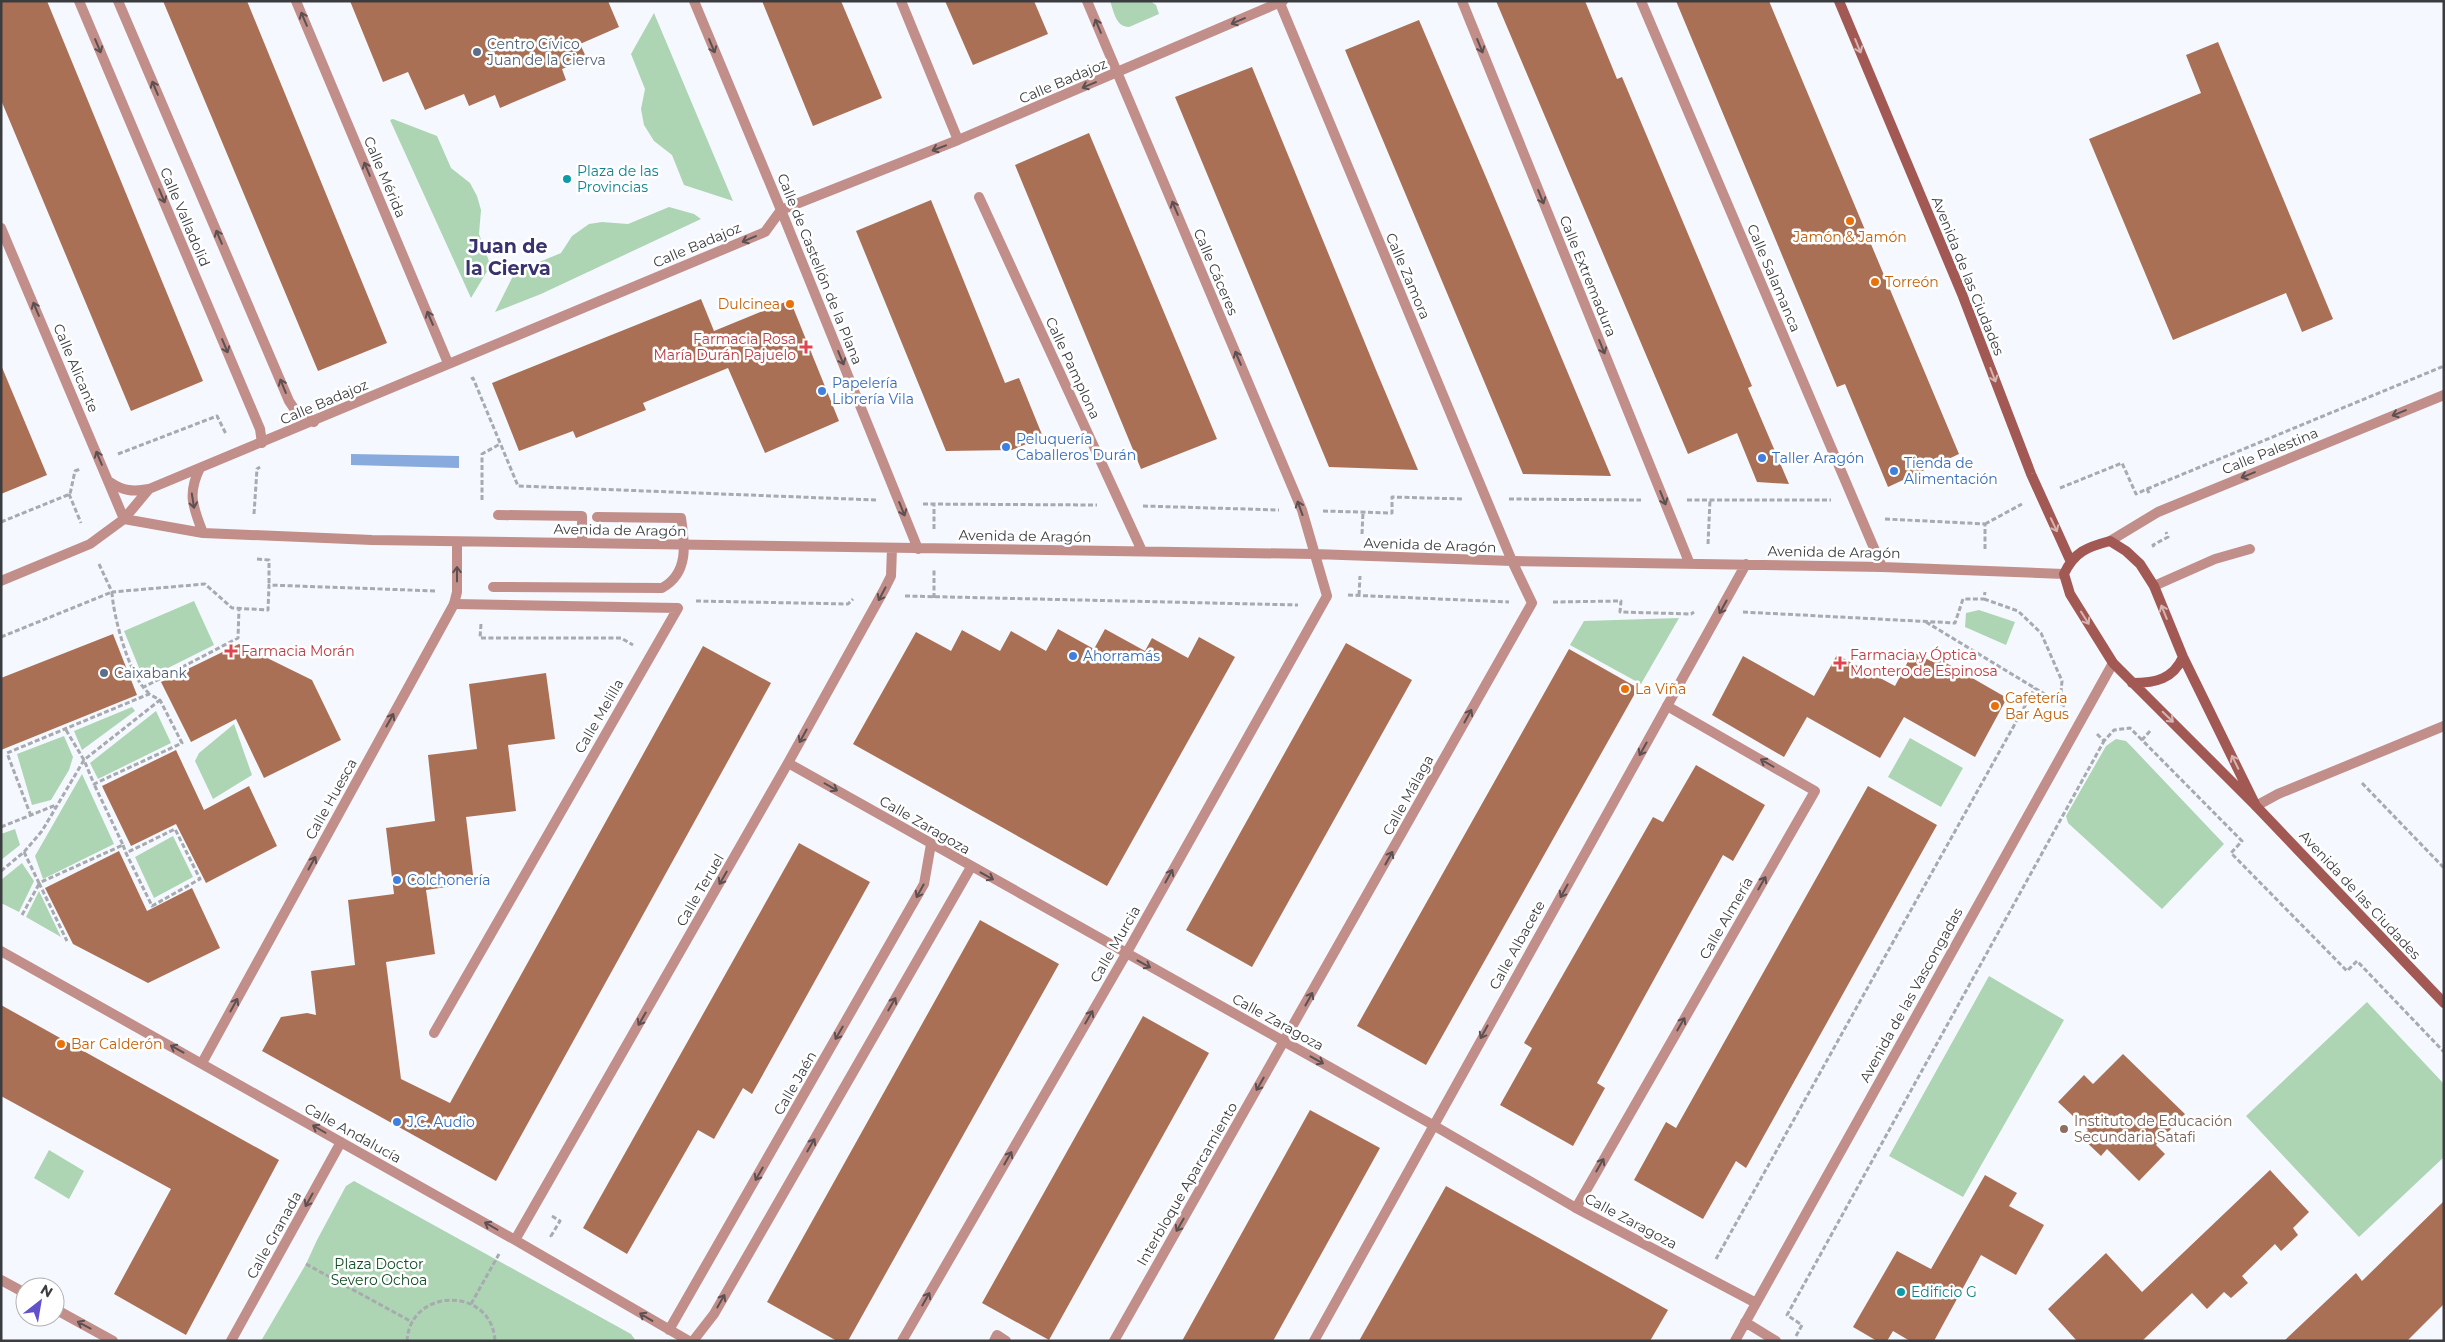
<svg xmlns="http://www.w3.org/2000/svg" width="2445" height="1342" viewBox="0 0 2445 1342" font-family="Montserrat,sans-serif">
	<rect width="100%" height="100%" fill="#f5f8fe"/>
	<!-- green -->
	<path fill="#add5b4" d="M1110 1H1150L1156 5 1159 14 1129 27C1116 27 1114 12 1110 1Z
		M654 13 733 201 684 185 672 155 654 141 644 125 641 109 645 89 631 54Z
		M393 119 437 136 451 168 470 183 477 196 481 210 479 234 490 264 489 268 471 298 390 120Z
		M669 207 694 214 701 219 541 294 495 312 515 272 561 253 572 236 589 224 602 222 628 224Z
		M194 601 214 645 144 680 124 631Z
		M1979 610 2015 622 2006 645 1965 627 1966 613Z
		M1679 618 1641 684 1570 645 1584 621Z
		M132 707 135 711 82 750 74 731Z
		M156 711 171 743 98 779 90 763Z
		M234 724 252 775 213 799 195 761 199 753Z
		M64 736 73 757 69 770 51 800 32 805 17 754Z
		M1910 738 1963 768 1941 807 1888 777Z
		M2116 739 2126 741 2131 746 2224 844 2162 909 2068 823 2066 816 2106 746Z
		M82 774 114 844 43 879 35 856Z
		M15 829 20 845 1 860V834Z
		M173 836 193 877 154 898 135 857Z
		M22 863 34 881 19 912 1 903V880Z
		M39 891 61 937 26 917Z
		M1989 976 2064 1020 1963 1197 1889 1156Z
		M2367 1002 2444 1084V1157L2359 1237 2246 1116Z
		M49 1150 84 1171 69 1199 34 1178Z
		M354 1181 631 1334 636 1341H261L306 1264 317 1240 346 1186Z"/>
	<!-- water -->
	<path fill="#8ad" d="M351 454 459 456V468L351 465Z"/>
	<!-- building -->
	<path fill="#aa7055" d="M1 1H47L203 381 131 411 1 100Z
		M163 1H247L387 343 318 371Z
		M350 1H608L619 27 580 44 587 59 562 69 566 80 500 108 495 95 469 106 464 94 425 110 408 72 383 82Z
		M762 1H841L882 98 813 126Z
		M945 1H1034L1048 34 973 65Z
		M1496 1H1585L1617 79 1622 77 1752 386 1748 388 1789 484 1757 482 1737 433 1688 454Z
		M1676 1H1769L1959 454 1888 487 1845 384 1837 387Z
		M1419 20 1488 182 1611 476 1523 474 1345 50Z
		M2218 42 2333 319 2302 332 2286 293 2173 340 2089 139 2201 93 2186 55Z
		M1252 67 1376 370 1418 470 1329 467 1200 157 1175 97Z
		M1089 133 1217 439 1141 469 1015 165Z
		M931 200 1005 383 1019 378 1043 437 1012 450 946 451 856 231Z
		M701 299 714 331 790 300 839 421 765 453 728 368 643 403 646 410 576 438 573 431 519 451 492 383Z
		M1 365 47 475 1 494Z
		M1058 629 1094 649 1105 629 1145 651 1152 638 1188 658 1199 637 1235 657 1107 886 853 744 916 632 951 651 962 630 1000 651 1011 631 1046 651Z
		M113 634 137 695 1 750V678Z
		M1346 643 1412 680 1252 967 1186 930Z
		M239 644 312 680 341 740 264 778 236 719 191 742 161 682Z
		M703 646 771 683 496 1181 262 1051 281 1017 307 1013 316 1015 311 971 355 965 348 900 394 894 386 828 435 821 428 755 477 749 469 684 546 673 555 739 508 745 516 811 466 817 474 883 426 890 435 954 386 962 401 1079 450 1103Z
		M1569 649 1638 688 1426 1065 1357 1026Z
		M1913 652 1931 661 1934 656 2007 698 1975 757 1904 717 1880 758 1807 717 1784 757 1712 715 1743 656 1814 696 1837 655 1895 686Z
		M176 750 204 810 249 786 277 846 206 883 176 824 131 846 102 786Z
		M1696 765 1765 805 1733 861 1723 855 1690 914 1597 1083 1605 1088 1573 1146 1500 1105 1532 1048 1524 1043 1653 817 1663 822Z
		M1868 786 1937 825 1746 1168 1736 1161 1703 1219 1634 1180 1666 1122 1676 1128Z
		M799 843 870 882 752 1094 743 1088 714 1139 698 1130 627 1254 583 1228Z
		M119 851 147 911 192 888 220 948 148 983 73 944 45 888Z
		M980 920 1059 964 848 1341H837L767 1302Z
		M1 1005 279 1160 186 1335 114 1294 171 1189 1 1096Z
		M1143 1016 1209 1053 1049 1340 982 1303Z
		M2123 1054 2185 1114 2156 1145 2165 1154 2139 1181 2107 1149 2101 1156 2081 1137 2088 1130 2058 1102 2084 1075 2093 1084Z
		M1310 1110 1380 1148 1273 1341H1182Z
		M2270 1170 2309 1212 2293 1228 2298 1235 2281 1251 2275 1244 2242 1276 2248 1283 2231 1298 2224 1292 2207 1309 2192 1293 2142 1341H2077L2048 1309 2106 1253 2142 1292Z
		M1985 1175 2017 1193 2009 1206 2044 1225 2016 1275 1981 1255 1934 1341H1910L1893 1331 1887 1341H1877L1853 1327 1897 1251 1931 1269Z
		M1446 1186 1668 1310 1650 1341H1359Z
		M2444 1201V1304L2407 1341H2284L2356 1273 2362 1281Z"/>
	<g fill="none" stroke-linecap="round" stroke-linejoin="round">
		<!-- path -->
		<path stroke="#a7aaaf" stroke-width="3" stroke-dasharray="5 2.5" stroke-linecap="butt" d="M471 379 473 378 518 486 876 500
			M118 454 217 416 226 434
			M2060 488 2122 463 2136 494 2147 489 2150 495
			M2147 489 2444 366
			M69 494 81 523
			M1509 499 1641 500
			M482 500V454L500 444
			M1687 500H1831
			M923 504 1097 505
			M1143 506 1279 510
			M1323 511 1392 513V497L1463 499
			M254 514 257 469 260 467
			M1885 519 1985 524V551
			M1 522 70 494 75 471 80 469
			M1985 524 2022 504
			M934 529V505
			M1362 534 1363 512
			M1708 544 1710 500
			M2154 547 2153 545 2168 537 2166 532
			M257 559 269 560V585
			M99 564 112 592 205 584 232 608 268 610 269 585 437 591
			M1348 595 1509 602
			M1359 595 1360 576
			M905 596 1298 605
			M934 598V568
			M1984 599 2018 611 2041 633 2062 681 2060 703
			M696 601 848 604 853 599
			M1553 602 1621 601 1620 612 1691 614 1694 612
			M1743 612 1955 623 1963 599H1984L1985 592
			M1926 622 2066 707
			M481 624 480 638H621L633 645
			M1 637 112 592C113 616 130 679 149 693
			M142 688 238 638 239 609
			M66 730 84 760 160 700
			M2150 731 2142 740 2242 841 2231 853 2347 971 2357 961 2444 1052
			M2097 734 2104 741 2114 730 2130 728 2142 740
			M2362 783 2444 868
			M1 827 56 805
			M123 845 126 853 152 906 200 879 175 829 126 853
			M24 852 39 883 123 845 94 784
			M1 871 24 852 42 831 84 760 94 784 182 743 160 700 149 694 7 753 31 816
			M39 883 67 941
			M22 915 39 884
			M552 1216 560 1221 551 1236 553 1237
			M1716 1259 2035 688
			M306 1264 412 1322
			M471 1304 499 1254
			M1796 1336 1802 1325 1787 1315 2104 741
			M407 1341C410 1287 492 1286 495 1341"/>
		<!-- lane -->
		<path stroke="#c28e89" stroke-width="10" d="M79 1 260 429 262 443
			M118 1 289 401 297 413 314 422
			M1279 1 1512 561
			M498 515 582 516V543
			M2154 586 2215 559 2250 549
			M493 587 662 588C689 573 685 544 681 518L597 517
			M434 1033 678 608 454 604
			M1576 1208 1815 791 1667 706
			M1 1280 25 1293
			M55 1309 113 1341"/>
		<!-- street -->
		<path stroke="#c28e89" stroke-width="10" d="M296 1 448 363
			M694 1 781 210 918 549
			M901 1 958 140
			M1462 1 1689 562
			M1641 1 1882 567
			M979 197 1142 551
			M1 228 124 519
			M200 468C187 494 193 507 203 533
			M110 482C123 491 133 492 149 489
			M124 519 203 533 372 540 1314 554 1512 561 1882 567 2064 574
			M2110 541 2158 512 2444 395
			M1 581 90 544 124 519 149 489 765 232 781 210 958 140 1283 1
			M788 763 1433 1125 1576 1208 1756 1303
			M2256 806 2278 794 2444 726
			M1 951 515 1240 689 1341
			M202 1063 454 604 457 592V542
			M515 1240 788 763 884 590 891 576 892 548
			M1745 1322 1776 1341
			M669 1330 924 884 931 844
			M231 1341 341 1142
			M693 1341 714 1314 971 867
			M902 1341 1126 954 1327 596 1302 510 1087 1
			M994 1341 997 1335 1006 1341
			M1114 1341 1532 603 1512 561
			M1314 1341 1746 564
			M1735 1341 2113 663"/>
		<!-- secondary -->
		<path stroke="#a25954" stroke-width="10" d="M1839 1 1962 294 2031 474 2070 560
			M2132 683C2156 683 2173 679 2183 657
			M2256 806 2183 657 2154 586 2140 564 2126 551 2110 541C2087 547 2074 552 2064 574L2070 594 2113 663 2256 806 2444 1003"/>
	</g>
	<!-- one-way arrows -->
	<defs><path id="oneway-shaft" d="M-6 0H5M1.5-3L5.5 0L1.5 3" fill="none" stroke-width="1.6" stroke-linecap="round" stroke-linejoin="round" transform="scale(1.25)"/></defs>
	<g stroke="#5c5052">
		<use href="#oneway-shaft" transform="translate(304 19) rotate(-113)"/>
		<use href="#oneway-shaft" transform="translate(1238 21) rotate(157)"/>
		<use href="#oneway-shaft" transform="translate(1098 26) rotate(-113)"/>
		<use href="#oneway-shaft" transform="translate(98 46) rotate(67)"/>
		<use href="#oneway-shaft" transform="translate(712 46) rotate(67)"/>
		<use href="#oneway-shaft" transform="translate(1480 46) rotate(68)"/>
		<use href="#oneway-shaft" transform="translate(1089 85) rotate(157)"/>
		<use href="#oneway-shaft" transform="translate(155 88) rotate(-113)"/>
		<use href="#oneway-shaft" transform="translate(939 148) rotate(159)"/>
		<use href="#oneway-shaft" transform="translate(367 169) rotate(-113)"/>
		<use href="#oneway-shaft" transform="translate(162 196) rotate(67)"/>
		<use href="#oneway-shaft" transform="translate(1541 197) rotate(68)"/>
		<use href="#oneway-shaft" transform="translate(1175 208) rotate(-113)"/>
		<use href="#oneway-shaft" transform="translate(219 237) rotate(-113)"/>
		<use href="#oneway-shaft" transform="translate(749 239) rotate(157)"/>
		<use href="#oneway-shaft" transform="translate(36 309) rotate(-113)"/>
		<use href="#oneway-shaft" transform="translate(430 318) rotate(-113)"/>
		<use href="#oneway-shaft" transform="translate(225 346) rotate(67)"/>
		<use href="#oneway-shaft" transform="translate(1602 347) rotate(68)"/>
		<use href="#oneway-shaft" transform="translate(841 358) rotate(68)"/>
		<use href="#oneway-shaft" transform="translate(1238 358) rotate(-113)"/>
		<use href="#oneway-shaft" transform="translate(283 386) rotate(-112)"/>
		<use href="#oneway-shaft" transform="translate(2399 413) rotate(158)"/>
		<use href="#oneway-shaft" transform="translate(99 458) rotate(-113)"/>
		<use href="#oneway-shaft" transform="translate(2248 475) rotate(158)"/>
		<use href="#oneway-shaft" transform="translate(1663 498) rotate(68)"/>
		<use href="#oneway-shaft" transform="translate(193 501) rotate(81)"/>
		<use href="#oneway-shaft" transform="translate(1300 508) rotate(-110)"/>
		<use href="#oneway-shaft" transform="translate(902 509) rotate(68)"/>
		<use href="#oneway-shaft" transform="translate(457 574) rotate(-90)"/>
		<use href="#oneway-shaft" transform="translate(882 594) rotate(118)"/>
		<use href="#oneway-shaft" transform="translate(1723 607) rotate(119)"/>
		<use href="#oneway-shaft" transform="translate(1468 716) rotate(-61)"/>
		<use href="#oneway-shaft" transform="translate(390 720) rotate(-61)"/>
		<use href="#oneway-shaft" transform="translate(803 736) rotate(119)"/>
		<use href="#oneway-shaft" transform="translate(1643 749) rotate(119)"/>
		<use href="#oneway-shaft" transform="translate(1767 763) rotate(-150)"/>
		<use href="#oneway-shaft" transform="translate(831 787) rotate(30)"/>
		<use href="#oneway-shaft" transform="translate(1389 858) rotate(-61)"/>
		<use href="#oneway-shaft" transform="translate(312 863) rotate(-61)"/>
		<use href="#oneway-shaft" transform="translate(987 876) rotate(29)"/>
		<use href="#oneway-shaft" transform="translate(1169 876) rotate(-61)"/>
		<use href="#oneway-shaft" transform="translate(723 878) rotate(120)"/>
		<use href="#oneway-shaft" transform="translate(1762 883) rotate(-60)"/>
		<use href="#oneway-shaft" transform="translate(920 891) rotate(119)"/>
		<use href="#oneway-shaft" transform="translate(1564 891) rotate(119)"/>
		<use href="#oneway-shaft" transform="translate(1144 964) rotate(29)"/>
		<use href="#oneway-shaft" transform="translate(1309 999) rotate(-61)"/>
		<use href="#oneway-shaft" transform="translate(892 1004) rotate(-60)"/>
		<use href="#oneway-shaft" transform="translate(234 1005) rotate(-61)"/>
		<use href="#oneway-shaft" transform="translate(1089 1017) rotate(-60)"/>
		<use href="#oneway-shaft" transform="translate(642 1019) rotate(120)"/>
		<use href="#oneway-shaft" transform="translate(1681 1024) rotate(-60)"/>
		<use href="#oneway-shaft" transform="translate(1484 1032) rotate(119)"/>
		<use href="#oneway-shaft" transform="translate(839 1033) rotate(120)"/>
		<use href="#oneway-shaft" transform="translate(177 1049) rotate(-151)"/>
		<use href="#oneway-shaft" transform="translate(1317 1060) rotate(29)"/>
		<use href="#oneway-shaft" transform="translate(1260 1084) rotate(120)"/>
		<use href="#oneway-shaft" transform="translate(319 1129) rotate(-150)"/>
		<use href="#oneway-shaft" transform="translate(811 1145) rotate(-60)"/>
		<use href="#oneway-shaft" transform="translate(1008 1158) rotate(-60)"/>
		<use href="#oneway-shaft" transform="translate(1600 1165) rotate(-60)"/>
		<use href="#oneway-shaft" transform="translate(759 1174) rotate(120)"/>
		<use href="#oneway-shaft" transform="translate(309 1200) rotate(119)"/>
		<use href="#oneway-shaft" transform="translate(1180 1225) rotate(120)"/>
		<use href="#oneway-shaft" transform="translate(491 1226) rotate(-150)"/>
		<use href="#oneway-shaft" transform="translate(926 1299) rotate(-60)"/>
		<use href="#oneway-shaft" transform="translate(721 1301) rotate(-60)"/>
		<use href="#oneway-shaft" transform="translate(646 1317) rotate(-149)"/>
		<use href="#oneway-shaft" transform="translate(84 1325) rotate(-152)"/>
	</g>
	<g stroke="#d5b4b2">
		<use href="#oneway-shaft" transform="translate(1858 46) rotate(68)"/>
		<use href="#oneway-shaft" transform="translate(1993 375) rotate(69)"/>
		<use href="#oneway-shaft" transform="translate(2054 525) rotate(65)"/>
		<use href="#oneway-shaft" transform="translate(2164 612) rotate(-112)"/>
		<use href="#oneway-shaft" transform="translate(2085 618) rotate(58)"/>
		<use href="#oneway-shaft" transform="translate(2168 717) rotate(44)"/>
		<use href="#oneway-shaft" transform="translate(2235 762) rotate(-116)"/>
	</g>
	<!-- markers -->
	<g fill="#5c6f8a" stroke="#fff" stroke-width="2">
		<circle cx="477" cy="52" r="5"/>
		<circle cx="104" cy="673" r="5"/>
	</g>
	<g fill="#0f9aa8" stroke="#fff" stroke-width="2">
		<circle cx="567" cy="179" r="5"/>
		<circle cx="1901" cy="1292" r="5"/>
	</g>
	<g fill="#e8710a" stroke="#fff" stroke-width="2">
		<circle cx="1850" cy="221" r="5"/>
		<circle cx="1875" cy="282" r="5"/>
		<circle cx="790" cy="304" r="5"/>
		<circle cx="1625" cy="689" r="5"/>
		<circle cx="1995" cy="706" r="5"/>
		<circle cx="61" cy="1044" r="5"/>
	</g>
	<g fill="#e0444e" stroke="#fff" stroke-width="2">
		<path d="M803.5 339.5h5v5h5v5h-5v5h-5v-5h-5v-5h5z"/>
		<path d="M228.5 643.5h5v5h5v5h-5v5h-5v-5h-5v-5h5z"/>
		<path d="M1837.5 655.5h5v5h5v5h-5v5h-5v-5h-5v-5h5z"/>
	</g>
	<g fill="#3f7fe0" stroke="#fff" stroke-width="2">
		<circle cx="822" cy="391" r="5"/>
		<circle cx="1006" cy="447" r="5"/>
		<circle cx="1762" cy="458" r="5"/>
		<circle cx="1894" cy="471" r="5"/>
		<circle cx="1073" cy="656" r="5"/>
		<circle cx="397" cy="880" r="5"/>
		<circle cx="397" cy="1122" r="5"/>
	</g>
	<circle fill="#8d6e63" stroke="#fff" stroke-width="2" cx="2064" cy="1129" r="5"/>
	<g text-anchor="middle" stroke-width="5" stroke-linejoin="round" paint-order="stroke">
		<!-- service labels -->
		<g font-size="14" fill="#4e5e75" stroke="#fff" text-anchor="start">
			<text x="487" y="49">Centro Cívico<tspan x="487" dy="16">Juan de la Cierva</tspan></text>
			<text x="114" y="678">Caixabank</text>
		</g>
		<!-- street labels -->
		<g font-size="14" fill="#3a3c40" stroke="#fff">
			<text transform="translate(1063 81) rotate(-23)" y="5">Calle Badajoz</text>
			<text transform="translate(385 177) rotate(67)" y="5">Calle Mérida</text>
			<text transform="translate(185 217) rotate(67)" y="5">Calle Valladolid</text>
			<text transform="translate(697 245) rotate(-23)" y="5">Calle Badajoz</text>
			<text transform="translate(820 269) rotate(68)" y="5">Calle de Castellón de la Plana</text>
			<text transform="translate(1216 272) rotate(67)" y="5">Calle Cáceres</text>
			<text transform="translate(1408 276) rotate(67)" y="5">Calle Zamora</text>
			<text transform="translate(1588 276) rotate(68)" y="5">Calle Extremadura</text>
			<text transform="translate(1968 276) rotate(68)" y="5">Avenida de las Ciudades</text>
			<text transform="translate(1774 278) rotate(67)" y="5">Calle Salamanca</text>
			<text transform="translate(76 368) rotate(67)" y="5">Calle Alicante</text>
			<text transform="translate(1073 368) rotate(65)" y="5">Calle Pamplona</text>
			<text transform="translate(324 402) rotate(-23)" y="5">Calle Badajoz</text>
			<text transform="translate(2270 451) rotate(-22)" y="5">Calle Palestina</text>
			<text transform="translate(620 530) rotate(1)" y="5">Avenida de Aragón</text>
			<text transform="translate(1025 536) rotate(1)" y="5">Avenida de Aragón</text>
			<text transform="translate(1430 545) rotate(2)" y="5">Avenida de Aragón</text>
			<text transform="translate(1834 552) rotate(1)" y="5">Avenida de Aragón</text>
			<text transform="translate(599 716) rotate(-60)" y="5">Calle Melilla</text>
			<text transform="translate(1408 795) rotate(-61)" y="5">Calle Málaga</text>
			<text transform="translate(331 799) rotate(-61)" y="5">Calle Huesca</text>
			<text transform="translate(925 825) rotate(30)" y="5">Calle Zaragoza</text>
			<text transform="translate(700 890) rotate(-60)" y="5">Calle Teruel</text>
			<text transform="translate(2360 895) rotate(47)" y="5">Avenida de las Ciudades</text>
			<text transform="translate(1726 918) rotate(-60)" y="5">Calle Almería</text>
			<text transform="translate(1115 944) rotate(-60)" y="5">Calle Murcia</text>
			<text transform="translate(1517 945) rotate(-61)" y="5">Calle Albacete</text>
			<text transform="translate(1911 995) rotate(-61)" y="5">Avenida de las Vascongadas</text>
			<text transform="translate(1278 1022) rotate(29)" y="5">Calle Zaragoza</text>
			<text transform="translate(795 1083) rotate(-60)" y="5">Calle Jaén</text>
			<text transform="translate(353 1133) rotate(29)" y="5">Calle Andalucía</text>
			<text transform="translate(1187 1184) rotate(-60)" y="5">Interbloque Aparcamiento</text>
			<text transform="translate(1631 1221) rotate(28)" y="5">Calle Zaragoza</text>
			<text transform="translate(274 1235) rotate(-61)" y="5">Calle Granada</text>
		</g>
		<!-- culture labels -->
		<g font-size="14" fill="#0d838f" stroke="#fff" text-anchor="start">
			<text x="577" y="176">Plaza de las<tspan x="577" dy="16">Provincias</tspan></text>
			<text x="1911" y="1297">Edificio G</text>
		</g>
		<!-- food labels -->
		<g font-size="14" fill="#c56008" stroke="#fff" text-anchor="start">
			<text x="1850" y="242" text-anchor="middle">Jamón &amp; Jamón</text>
			<text x="1885" y="287">Torreón</text>
			<text x="780" y="309" text-anchor="end">Dulcinea</text>
			<text x="1635" y="694">La Viña</text>
			<text x="2005" y="703">Cafetería<tspan x="2005" dy="16">Bar Agus</tspan></text>
			<text x="71" y="1049">Bar Calderón</text>
		</g>
		<!-- health labels -->
		<g font-size="14" fill="#be3a42" stroke="#fff" text-anchor="start">
			<text x="796" y="344" text-anchor="end">Farmacia Rosa<tspan x="796" dy="16">María Durán Pajuelo</tspan></text>
			<text x="241" y="656">Farmacia Morán</text>
			<text x="1850" y="660">Farmacia y Óptica<tspan x="1850" dy="16">Montero de Espinosa</tspan></text>
		</g>
		<!-- shop labels -->
		<g font-size="14" fill="#366cbe" stroke="#fff" text-anchor="start">
			<text x="832" y="388">Papelería<tspan x="832" dy="16">Librería Vila</tspan></text>
			<text x="1016" y="444">Peluquería<tspan x="1016" dy="16">Caballeros Durán</tspan></text>
			<text x="1772" y="463">Taller Aragón</text>
			<text x="1904" y="468">Tienda de<tspan x="1904" dy="16">Alimentación</tspan></text>
			<text x="1083" y="661">Ahorramás</text>
			<text x="407" y="885">Colchonería</text>
			<text x="407" y="1127">J.C. Audio</text>
		</g>
		<!-- education labels -->
		<g font-size="14" fill="#785e54" stroke="#fff" text-anchor="start">
			<text x="2074" y="1126">Instituto de Educación<tspan x="2074" dy="16">Secundaria Satafi</tspan></text>
		</g>
		<!-- park labels -->
		<g font-size="14" fill="#114d25" stroke="#fff">
			<text x="379" y="1269">Plaza Doctor<tspan x="379" dy="16">Severo Ochoa</tspan></text>
		</g>
		<!-- district labels -->
		<g font-size="19" font-weight="bold" fill="#38336f" stroke="#fff">
			<text x="508" y="253">Juan de<tspan x="508" dy="22">la Cierva</tspan></text>
		</g>
	</g>
	<!-- border -->
	<rect width="2445" height="1342" fill="none" stroke="#3a3c40" stroke-width="5"/>
	<!-- north arrow -->
	<g transform="translate(40 1302) rotate(31)"><circle r="24" fill="#ffffff" stroke="#b0b1b3"/>
	<path d="M0-4L9 19L0 12L-9 19Z" fill="#6152cb"/>
	<text y="-8" font-size="14" font-weight="bold" text-anchor="middle" fill="#3a3c40">N</text>
	</g>
</svg>
